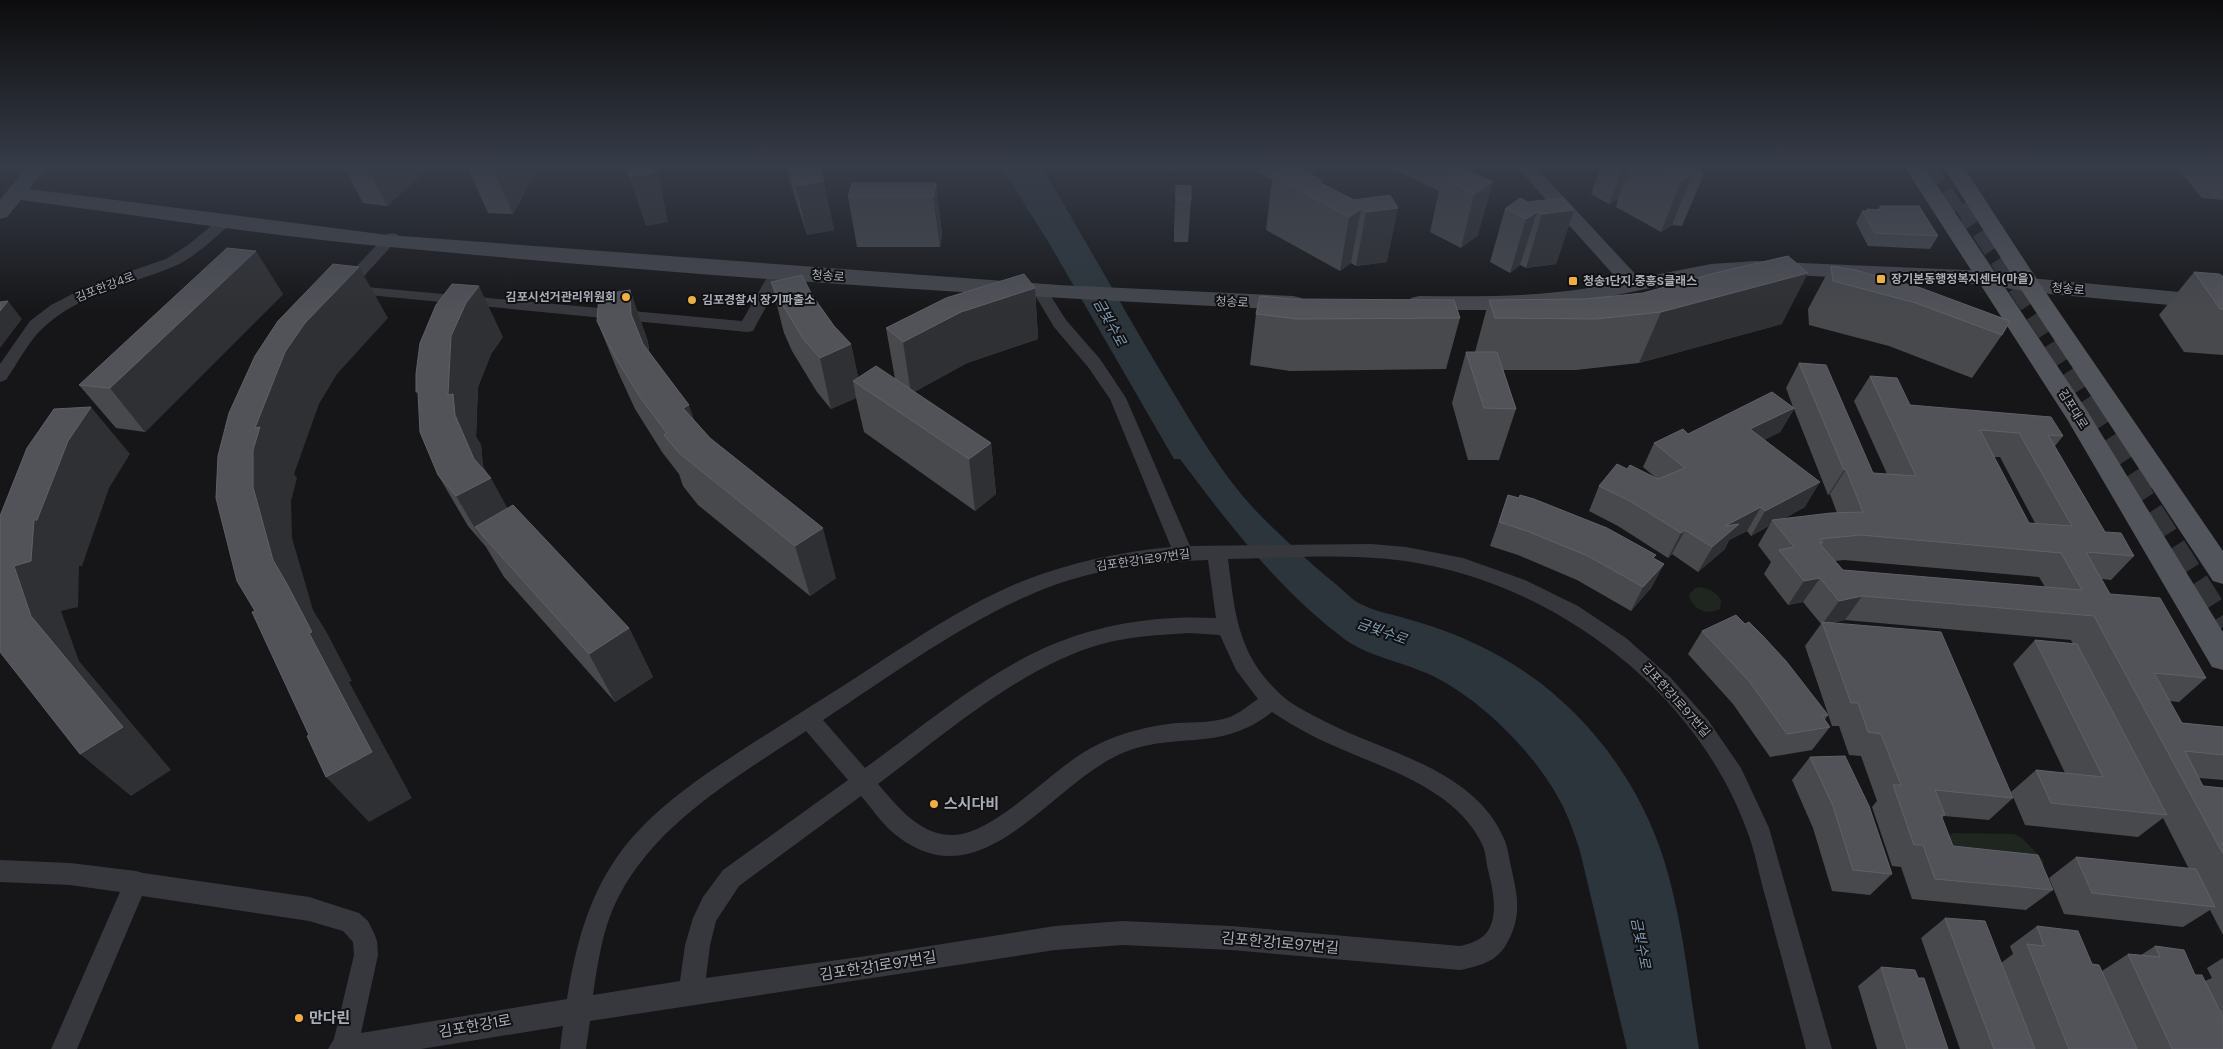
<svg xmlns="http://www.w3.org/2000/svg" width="2223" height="1049" viewBox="0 0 2223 1049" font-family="'DM Sans','Noto Sans KR',sans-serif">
	<rect width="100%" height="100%" fill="#161618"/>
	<!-- green -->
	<path fill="#1e261f" d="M109 166H216L197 180Z
		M1701 587C1710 589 1716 592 1721 600L1720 609C1708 616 1691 609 1689 595L1695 588Z
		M1953 833 2014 834 2022 838 2043 860 2044 865 2037 867 1967 860 1950 845 1947 837Z"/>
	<!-- water -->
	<path fill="#2c353c" d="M998 166H1041C1085 239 1126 314 1170 387 1199 435 1227 484 1268 523 1290 544 1313 566 1337 585 1346 593 1354 602 1365 606 1377 612 1391 614 1404 618 1430 625 1456 634 1480 646 1568 688 1635 768 1664 860 1683 921 1689 987 1699 1049H1627L1580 851C1574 833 1568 815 1559 799 1533 751 1481 700 1433 676 1404 662 1368 657 1343 638 1278 589 1228 523 1180 459H1174L1049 243 1010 181Z"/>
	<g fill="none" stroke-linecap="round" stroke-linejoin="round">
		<!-- primary-tunnel-far1 -->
		<path stroke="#333438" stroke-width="22" stroke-dasharray="22 11" stroke-linecap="butt" d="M1924 166 1966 229
			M1964 203 2093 401"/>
		<!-- primary-tunnel -->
		<path stroke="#333438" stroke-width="28" stroke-dasharray="28 14" stroke-linecap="butt" d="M2092 399 2151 489
			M2127 477 2223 627"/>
		<!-- street -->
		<path fill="#37383d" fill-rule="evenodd" d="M228 215 233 216 235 219 233 222C215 237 197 256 175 266 129 285 83 292 44 327 30 339 17 364 6 380L0 382V364L30 321 51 305 90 285 166 259 188 245 223 216Z
			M392 233 397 234 399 237 397 240 355 286 742 321 772 269H782L785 272 755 327 753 331 747 332 338 292 335 289 338 286 387 234Z
			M1040 285 1045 287 1066 320 1100 359 1126 398 1190 546 1371 544 1406 547 1463 558 1525 580 1578 606 1626 638 1670 677 1708 720 1741 768 1769 828 1832 1049H1806C1793 999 1779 949 1766 899 1759 876 1755 850 1746 828 1694 688 1551 582 1405 561 1347 553 1286 558 1228 559 1235 613 1237 653 1279 693 1291 705 1309 713 1324 721 1385 753 1476 769 1505 841 1508 849 1509 858 1511 867 1516 889 1521 908 1513 930 1502 959 1489 964 1460 970L1231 950 1123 945 1055 950 590 1021 586 1049H560L563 1026 421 1049H328L334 1039 354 955 353 942 343 931 309 921 142 896 77 1049H51L120 892 70 885 0 882V860L70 863 136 871 143 873 309 897 359 913 368 921 374 933 377 941 378 955 361 1033 567 999C575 949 587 900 617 857 650 810 701 777 748 746 780 726 811 706 843 686 901 649 959 607 1023 581 1071 562 1120 552 1171 547L1110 399 1088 367 1054 327 1032 290 1035 287ZM1208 560 1216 618C1156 615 1097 624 1042 649 981 677 919 729 865 768L823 720C899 670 986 605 1073 579 1117 566 1163 562 1208 560ZM1189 633 1220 635 1236 670 1258 699C1249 705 1240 713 1230 717 1213 723 1194 722 1177 723 1148 726 1119 733 1093 747 1052 768 997 833 954 835 920 836 898 807 878 784 945 734 1022 666 1102 644 1131 636 1160 635 1189 633ZM1272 712C1292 725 1311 736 1332 745 1385 769 1455 788 1482 844 1486 852 1486 862 1488 870 1491 882 1494 895 1494 908 1493 932 1483 941 1460 946L1231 926 1123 921 1055 926 860 957 706 978 710 945 716 921 739 886 861 796C871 807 880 821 891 831 981 909 1048 783 1125 752 1179 731 1220 753 1272 712ZM806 731 848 780 723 870 703 897 693 918 685 945 680 981 593 995C598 962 603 926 619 896 658 821 739 776 806 731Z"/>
		<!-- secondary -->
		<path fill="#45474d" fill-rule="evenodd" d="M27 166H47L29 189 388 235 1058 285 1293 296 1301 298 1304 303 1301 308 1293 310C992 296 690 276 390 247 267 236 144 216 21 200L7 217 0 219V200Z
			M1516 166H1535L1639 278 1711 264 1756 261 1989 271 2029 278 2223 296V310L2029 292 1989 285 1756 273 1689 280 1559 307 1499 310H1419L1411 308 1408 303 1411 298 1419 296C1488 297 1552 297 1620 282Z"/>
		<!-- primary -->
		<path fill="#53555c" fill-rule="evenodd" d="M1904 166H1924L2086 409 2223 632V670L2212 667 2067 419Z
			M1943 166H1963L2040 284 2223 551V584L2213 581 2018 285Z"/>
	</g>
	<!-- wall -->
	<path fill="#47494d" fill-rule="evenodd" d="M343 166H431L387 206 363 203Z
		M467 166H539L536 175 532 181 530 182 513 214 488 213Z
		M785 166H819L834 230 807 235Z
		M1159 166H1176V171L1159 170Z
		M1245 166H1313L1312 174 1322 183 1354 200 1390 195 1387 262 1356 266 1351 263 1340 271 1266 230 1272 180Z
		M1386 166H1474L1473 172 1478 235 1461 248 1430 232 1439 191Z
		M1601 166H1698L1703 176 1682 226 1672 225 1661 232 1616 207 1618 199 1609 204 1591 194Z
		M1718 166H1732L1725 169Z
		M2182 166H2223V200L2202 198 2179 170Z
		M936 183 942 234 940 247H857L848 197Z
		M1176 185 1191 200 1188 242H1174V228Z
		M1528 202 1574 210 1556 264 1526 268 1520 265 1510 273 1490 262 1505 209Z
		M1880 206 1938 236 1930 249 1868 246 1856 223 1862 211H1866L1867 209H1878Z
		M1831 266 2002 335 1972 378 1889 346 1809 325 1808 309Z
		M2194 272 2223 277V355L2184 352 2159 315Z
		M771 282 812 295 834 326 851 344 858 377 895 379 886 328 1035 288 1038 339 967 363 914 392 991 443 996 494 975 511 864 432 856 398 831 409 817 392 792 351 784 333Z
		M630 290 648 342 649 351 695 421 836 578 810 596 698 505 683 486 679 474 662 452 635 409 618 372 597 321Z
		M283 294 145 432 116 428 79 385Z
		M1585 299 1782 324 1639 363 1576 370H1503L1516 409 1499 460H1468L1452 403 1466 352H1475L1489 300Z
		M1256 314 1460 318 1446 369 1290 371 1250 365Z
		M503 337 491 354 478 387 476 437 481 445 483 466 487 473 507 509 629 628 653 677 615 702 504 577 486 547 468 526 438 475 420 432Z
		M1799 363 1873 473 1887 474 1854 401 1870 376 1910 405 2063 436 2055 446 2105 532 2134 556 2111 580 2102 579 2110 594 2206 678 2179 702 2169 701 2182 723 2223 727V780L2199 778 2223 854V935L2210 910 2183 927 2064 914 2049 878 2076 857 2189 869 2163 818 2138 837 2025 825 2011 792 2036 770 2065 773 2013 664 2035 640 2073 644 2071 640 1845 620 1832 623 2013 798 1989 820 1944 816 1942 818 1953 846 2053 890 2026 910 1912 899 1901 867 1892 866 1872 807 1877 801 1861 756 1849 755 1839 726H1832L1805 646 1821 624 1803 602 1788 605 1764 574 1771 562 1758 545 1769 526 1751 536 1747 531 1729 540 1725 549 1698 572 1672 554 1668 558 1618 526 1589 511 1599 486 1627 469 1656 478 1643 467 1654 443 1793 407 1786 388ZM1794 409 1828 495 1830 494 1837 513 1783 519 1805 507 1764 440 1780 432ZM1994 457H2000L2035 523H2029ZM1844 560 2039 577 2045 587 1843 570 1835 561Z
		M1508 495 1654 558 1664 564 1651 588 1631 611 1577 580 1518 555 1490 546Z
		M1702 631 1828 715 1825 720 1830 727 1812 750 1770 757 1733 704 1688 654Z
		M1810 757 1892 874 1870 895 1832 891 1813 828 1792 780Z
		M1945 918 2001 963 2013 954 2010 946 2037 926 2102 971 2128 954 2141 955 2155 946 2205 981 2212 978 2207 968 2223 958V1049H1960L1921 938Z
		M1881 967 1948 1049H1877L1858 986Z"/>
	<!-- shaded-wall -->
	<path fill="#2f3033" d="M366 166H431L387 206Z
		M492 166H539L536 175 532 181 530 182 513 214Z
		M651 166H657L668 222 646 226 629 177Z
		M1298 166H1313L1310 183 1295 188Z
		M1462 166H1474L1468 189 1457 186Z
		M1622 166H1630L1618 199 1609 204Z
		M1727 166H1732L1725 169Z
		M1692 175 1672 225 1661 232 1681 181Z
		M824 181 834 230 807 235 796 186Z
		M1493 182 1478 235 1461 248 1474 194Z
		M936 183 942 234 940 247 933 197Z
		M1398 208 1387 262 1356 266 1366 212Z
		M1361 209 1351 263 1340 271 1349 217Z
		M1574 210 1556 264 1526 268 1542 214Z
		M1537 212 1520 265 1510 273 1526 219Z
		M256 251 283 294 145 432 110 388Z
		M359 267 388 318 337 374 319 404 294 474 297 478 291 501 292 538 313 610 327 633 352 681 349 682 412 798 369 822 326 777 309 633 273 560 253 487V450L255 428 285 352 305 323Z
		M1808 273 1782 324 1639 363 1661 312Z
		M479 286 503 337 491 354 478 387 476 437 481 445 483 466 489 479 491 478 519 529 475 527 486 547 456 496 474 459 455 415 448 395 451 336 466 303Z
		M1035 288 1038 339 967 363 911 394 903 342 961 312Z
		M630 290 648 342 650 365 631 314Z
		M8 301 22 319 0 348V311Z
		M851 344 860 386 853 381 856 398 831 409 820 358Z
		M689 405 707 457 683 408Z
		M91 407 130 454 109 488 82 566H79L78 607 61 611 79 661 171 770 131 796 80 754 31 616 14 566 68 441Z
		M1794 408 1780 432 1736 454 1750 429Z
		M991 443 996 494 975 511 969 459Z
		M1846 469 1830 494 1828 495 1844 470Z
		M1820 482 1805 507 1775 523 1772 520 1769 526 1751 536 1765 511Z
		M1761 507 1747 531 1729 540 1725 549 1698 572 1725 526Z
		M823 528 836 578 810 596 795 546Z
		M1685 530 1672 554 1668 558 1681 533Z
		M1664 564 1651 588 1631 611 1643 587Z
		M1820 578 1803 602 1788 605 1804 581Z
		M1862 596 1845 620 1823 624V623L1839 601Z
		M629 628 653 677 615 702 589 654Z"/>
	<!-- building -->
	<path fill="#525359" stroke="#5f6168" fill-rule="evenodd" d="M627 166H651L653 173 629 177Z
		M789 166H818L824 181 796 186Z
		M1290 166 1295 169 1298 167 1322 180 1319 182 1354 200 1390 195 1398 208 1366 212 1361 209 1349 217 1272 176Z
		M1460 166 1493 182 1474 194 1442 178Z
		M1651 166H1698L1703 176 1692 175 1681 181Z
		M852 183H936L933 197H848Z
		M1176 185 1191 186V200H1176Z
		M1520 198 1528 202 1563 198 1574 210 1542 214 1537 212 1526 219 1505 209Z
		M1880 206H1919L1938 236 1875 233 1862 211H1868L1867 209 1882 210Z
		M227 248 256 251 110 388 79 385Z
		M1788 256 1808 273 1661 312 1596 319 1495 318 1489 300 1585 299 1643 293 1715 273Z
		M333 264 359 267 305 323 285 352 255 428 260 427 253 450V487L273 560 287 584 312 632 309 633 372 752 326 777 307 736 309 735 252 612 255 611 237 581 216 498 218 456 229 413 255 356 278 321Z
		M1831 266 1855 270 1921 288 2010 321 2002 335 1916 303 1833 281Z
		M2194 272 2220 274 2223 277V309H2220Z
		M1024 274 1035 288 961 312 903 342 886 328 946 298Z
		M802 275 812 295 834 326 851 344 820 358 804 340 779 299 771 282Z
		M452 284 479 286 466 303 451 336 448 395 453 394 455 415 474 459 491 478 456 496 438 475 420 432 418 392H416V374L420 343 436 305Z
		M630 290 631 314 643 344 689 405 683 408 710 438 823 528 795 546 679 453 664 435 667 433 642 400 615 357 597 321 599 295Z
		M1260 296 1291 299 1454 300 1460 318 1298 319 1256 314Z
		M8 301 0 311V302Z
		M1466 352H1497L1516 409 1484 408Z
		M1799 363 1826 365 1873 473 1916 476 1870 376 1897 378 1910 405 2051 417 2063 436 2048 435 2105 532 2121 533 2134 556 2086 552 2110 594 2160 598 2206 678 2154 673 2182 723 2223 727V755L2185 751 2203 786 2223 788V854L2094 616 1862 596 1839 601 1820 578 1804 581 1779 550 1794 547 1772 520 1831 513 1863 512 1846 469 1844 470ZM1980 430 2019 433 2072 526 2029 523ZM1861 535 2061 553 2082 590 1843 570 1819 543H1823L1820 539Z
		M876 366 991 443 969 459 853 381Z
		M1772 392 1794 408 1750 429 1820 482 1765 511 1761 507 1725 526 1739 524 1712 547 1685 530 1681 533 1630 501 1599 486 1617 464 1627 469 1630 465 1658 479 1685 468 1654 443 1683 429 1688 434Z
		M91 407 68 441 37 520H34L31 561 14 566 31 616 123 727 80 754 0 652V516L27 448 54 409Z
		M1508 495 1519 498 1520 495 1534 499 1607 528 1656 555 1653 558 1664 564 1643 587 1588 556 1527 531 1499 522Z
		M513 505 629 628 589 654 475 527Z
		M1736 615 1745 624 1749 622 1762 635 1786 661 1828 715 1822 716 1830 727 1787 734 1749 681 1702 631Z
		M1822 622 1941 632 2013 798 1935 790 1945 815H1941L1953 846 2038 855 2053 890 1935 879 1923 845H1914L1893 785H1901L1881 734 1868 732 1858 703H1851Z
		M2035 640 2077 644 2167 815 2051 803 2036 770 2103 777Z
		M1845 756 1869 806 1892 874 1853 870 1833 806 1810 757Z
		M2076 857 2196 869 2215 907 2092 893Z
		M1945 918 1985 921 2035 1049H1994Z
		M2037 926 2078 931 2092 964 2099 965 2137 1049H2069L2027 944 2044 946Z
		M2155 946 2184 950 2195 975H2202L2223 1017V1049H2172L2128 954 2160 957Z
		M1881 967 1915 970 1918 978H1924L1948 1049H1907Z"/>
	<!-- sky -->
	<linearGradient id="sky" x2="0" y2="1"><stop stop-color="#0c0c0d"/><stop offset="0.53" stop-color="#363c48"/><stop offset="1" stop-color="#363c48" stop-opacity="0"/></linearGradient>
	<rect width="2223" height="313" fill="url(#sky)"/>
	<!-- markers -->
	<g fill="#f2b134" stroke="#111113" stroke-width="2">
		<rect x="1876" y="274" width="10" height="10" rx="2.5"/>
		<rect x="1568" y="276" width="10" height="10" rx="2.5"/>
		<circle cx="626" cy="297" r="5"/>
		<circle cx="692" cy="300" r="5"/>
		<circle cx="934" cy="804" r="5"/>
		<circle cx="299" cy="1018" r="5"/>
	</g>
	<g text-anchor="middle" stroke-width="4" stroke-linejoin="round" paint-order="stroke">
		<!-- street labels -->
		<g font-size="12" fill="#a8adb8" stroke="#111113">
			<text transform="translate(828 276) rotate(4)" y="4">청송로</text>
			<text transform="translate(105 287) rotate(-21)" y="4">김포한강4로</text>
			<text transform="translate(2068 289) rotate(5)" y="4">청송로</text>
			<text transform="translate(1232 302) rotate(3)" y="4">청송로</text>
			<text transform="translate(2073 409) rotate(58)" y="4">김포대로</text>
			<text transform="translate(1143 560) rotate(-8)" y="4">김포한강1로97번길</text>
			<text transform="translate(1676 700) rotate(48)" y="4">김포한강1로97번길</text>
		</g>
		<!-- poi labels -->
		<g font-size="12" font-weight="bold" fill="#a8adb8" stroke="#111113" text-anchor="start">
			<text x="1891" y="283">장기본동행정복지센터(마을)</text>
			<text x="1583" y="285">청송1단지.중흥S클래스</text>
			<text x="616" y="301" text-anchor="end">김포시선거관리위원회</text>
			<text x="702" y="304">김포경찰서 장기파출소</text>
		</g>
		<!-- water labels -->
		<g font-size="14" font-style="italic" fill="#7f9bb3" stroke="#111113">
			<text transform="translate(1110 322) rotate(61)" y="5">금빛수로</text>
			<text transform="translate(1382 631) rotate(20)" y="5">금빛수로</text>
			<text transform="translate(1641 943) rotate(79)" y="5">금빛수로</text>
		</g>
		<!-- near-poi labels -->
		<g font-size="15" font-weight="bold" fill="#a8adb8" stroke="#111113" text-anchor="start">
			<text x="944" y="809">스시다비</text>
			<text x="309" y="1023">만다린</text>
		</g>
		<!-- near-street labels -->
		<g font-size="15" fill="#a8adb8" stroke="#111113">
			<text transform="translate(1280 943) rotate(5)" y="5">김포한강1로97번길</text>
			<text transform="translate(878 966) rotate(-9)" y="5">김포한강1로97번길</text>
			<text transform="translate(475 1026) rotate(-10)" y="5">김포한강1로</text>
		</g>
	</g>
</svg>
